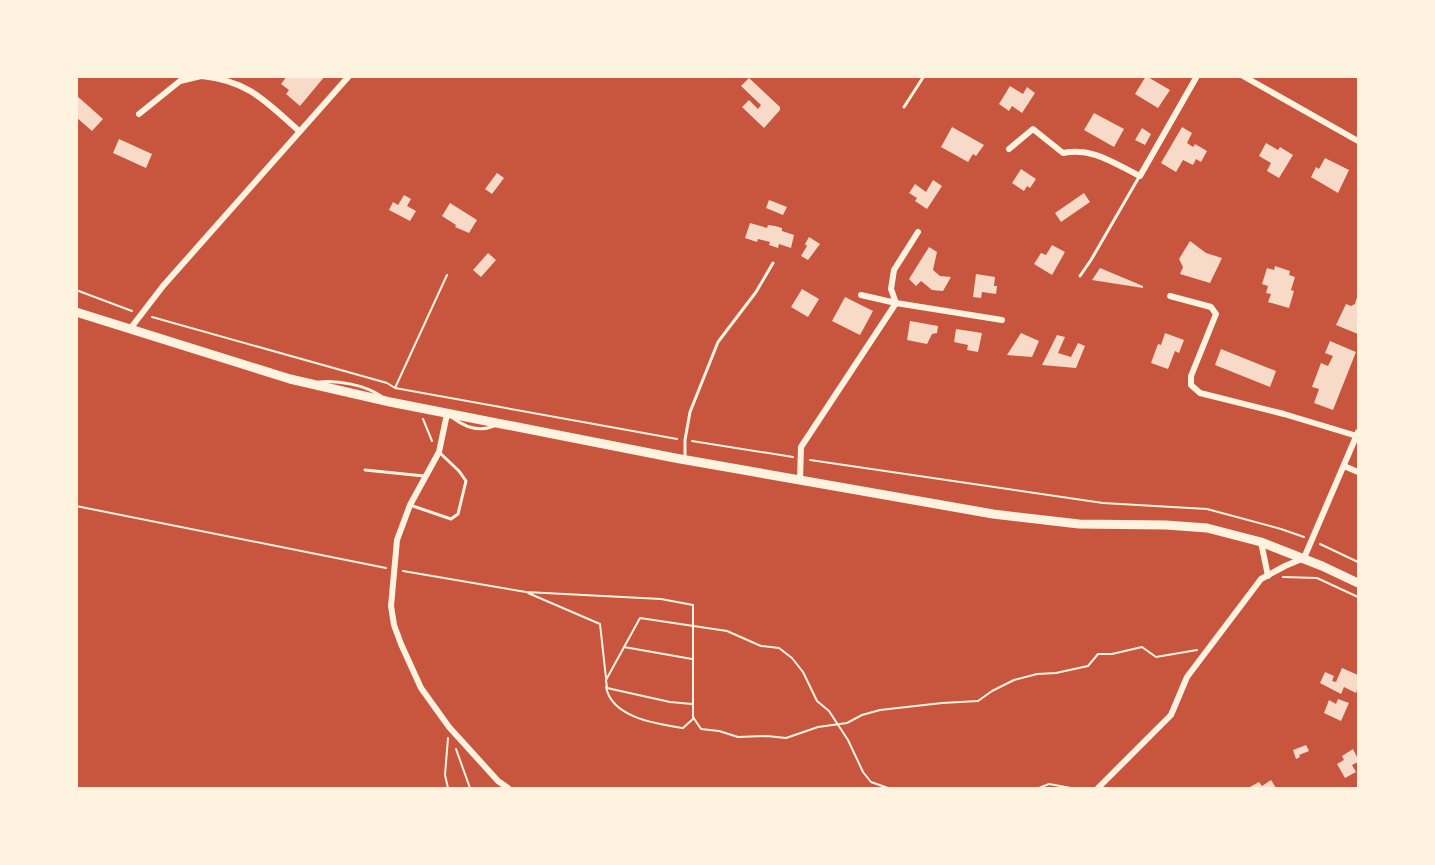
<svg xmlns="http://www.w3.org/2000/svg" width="1435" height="865" viewBox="0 0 1435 865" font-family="'Open Sans',sans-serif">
	<rect width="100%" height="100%" fill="#c8553d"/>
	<!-- building -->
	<path fill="#f7dbc8" d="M287 76H325L300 106 286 94 289 90 281 84Z
		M1146 76 1170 90 1158 108 1135 94Z
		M749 78 780 107V110L764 128 742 107 749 100 758 109 761 105 741 86Z
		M1010 86 1023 94 1027 87 1035 93 1022 113 1012 106 1009 111 999 104Z
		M76 95 103 119 92 131 76 117Z
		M1094 113 1124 129 1114 147 1084 130Z
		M952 127 984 145 976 156 973 154 968 162 941 147Z
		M1182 127 1192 133 1187 143 1193 147 1195 144 1207 151 1201 162 1196 159 1193 165 1183 160 1176 172 1161 163Z
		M1142 128 1151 134 1145 145 1135 140Z
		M119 139 152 154 146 168 113 153Z
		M1266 143 1278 150 1280 147 1293 155 1279 178 1267 171 1271 163 1259 156Z
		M1325 158 1349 170 1338 193 1311 177 1316 167 1319 169Z
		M1021 169 1036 179 1030 188 1027 186 1024 191 1012 183Z
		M497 173 504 178 492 194 485 189Z
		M933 180 942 186 927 209 915 201 917 198 909 193 915 184 926 192Z
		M1084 193 1090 202 1061 222 1055 213Z
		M404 195 411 199 407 206 416 211 410 221 389 210 393 202 398 205Z
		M769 200 787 207 783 215 766 208Z
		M450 203 477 220 469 233 455 227 456 225 442 216Z
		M750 223 767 228 768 225 775 226 782 228V231L794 235 791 248 779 244 778 248 769 245 770 242 758 239 757 242 745 238Z
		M809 237 820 244 808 260 801 256 807 246 805 244Z
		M1190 241 1206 253 1222 258 1210 283 1180 274 1183 267 1179 259Z
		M1052 245 1065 252 1052 275 1034 264 1041 253 1046 255Z
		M929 247 937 252 933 270 940 276 951 277 943 291 932 290 921 281 916 286 909 279Z
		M488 253 496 260 481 277 473 270Z
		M1275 266 1290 271 1289 275 1295 277 1291 290 1294 291 1289 308 1268 302 1271 294 1266 293 1268 286 1262 284 1267 268 1274 270Z
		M1100 268 1143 286V288L1092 280Z
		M976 274 995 277 994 286H997L996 294 982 292 981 298 973 297Z
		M802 289 819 299 808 317 791 307Z
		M1358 294V334L1336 325 1346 304 1351 306 1355 304Z
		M845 297 873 311 860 335 832 321Z
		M910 321 938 326 937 333 932 334 927 344 907 340Z
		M956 329 982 333 978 352 967 350 968 345 954 342Z
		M1021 333 1039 341 1032 357 1007 355Z
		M1165 333 1184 340 1179 353 1175 351 1168 369 1151 363 1158 344 1161 345Z
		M1057 335 1065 337 1058 353 1071 357 1078 343 1085 346 1076 368 1042 365Z
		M1330 341 1356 352 1333 410 1314 403 1319 389 1312 387 1321 363 1328 366 1333 356 1325 353Z
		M1221 349 1276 371 1270 387 1215 365Z
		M1342 668 1358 675V687L1356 693 1344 687 1341 694 1320 683 1325 672 1334 676 1332 681 1336 682Z
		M1338 699 1349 703 1341 721 1324 713 1329 700 1336 704Z
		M1306 745 1309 751 1299 755 1300 757 1296 759 1293 750Z
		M1353 749 1358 759V762L1352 765 1356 772 1345 778 1337 764 1344 760 1342 756Z
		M1271 780 1276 788H1248L1259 782 1262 786Z"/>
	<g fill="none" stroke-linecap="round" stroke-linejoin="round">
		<!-- path -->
		<path stroke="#fff3e0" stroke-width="2" d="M76 290 132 311
			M152 317 387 383 395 388 677 439
			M395 388 447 275
			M423 419 432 441
			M692 441 793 457
			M810 460 1103 503 1207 509 1281 529 1304 537
			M76 506 386 568
			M1320 544 1358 562
			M403 571 526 592 661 599 693 605V717L701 729 719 731 738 737 767 736 786 738 818 727 847 723 862 715 880 710 942 703 978 701 992 691 1014 680 1037 674 1056 673 1088 666 1098 654H1112L1142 647 1156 657 1197 650
			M1283 577 1317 578 1358 597
			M528 593 600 624 606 678
			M624 647 692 659
			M606 687C612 718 657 724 683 728L694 718
			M607 688 606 680 640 618 727 631 761 646 779 648 792 658 803 672 817 701 829 711 848 740 863 772 871 782 888 788
			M607 688 670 702 692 704
			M456 749 470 788
			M448 788 445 775 448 738
			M1039 788 1049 784 1071 788"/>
		<!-- service -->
		<path stroke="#fff3e0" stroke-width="3" d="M904 107 924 76
			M1080 276 1091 260 1139 177
			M319 382C338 380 365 385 381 396
			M453 418C466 428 479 432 494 426
			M685 457V440L690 412 718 342 756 292 773 263
			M365 470 424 476
			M410 505 451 519 458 514 466 481 459 471 440 453"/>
		<!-- minor -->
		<path stroke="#fff3e0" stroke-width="6" d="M202 76C249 81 266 102 299 131
			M1243 76 1358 141
			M139 114 180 81 201 76
			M1009 149 1033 129 1063 153C1093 147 1113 163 1140 176L1197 76
			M861 295 896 303 891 289 894 270 918 232
			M1170 296 1211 307 1216 314 1191 376V385L1200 393 1284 414 1357 436
			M130 329 163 286 349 76
			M447 414 439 452 410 505 397 540 391 606 394 625 401 644 421 688 449 727 498 781 508 788
			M1344 466 1358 472
			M800 480 801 447 896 303 1002 320
			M1261 542 1268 576
			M1098 788 1171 715 1187 677 1261 579 1285 566 1304 558 1358 432"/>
		<!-- secondary -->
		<path stroke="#fff3e0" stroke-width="9" d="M76 312 290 379 390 402 675 458 993 514 1079 524 1166 525 1207 528 1261 542 1322 566 1358 583"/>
	</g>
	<!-- border -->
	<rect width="1435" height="865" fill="none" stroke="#fff3e0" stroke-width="156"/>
</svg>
